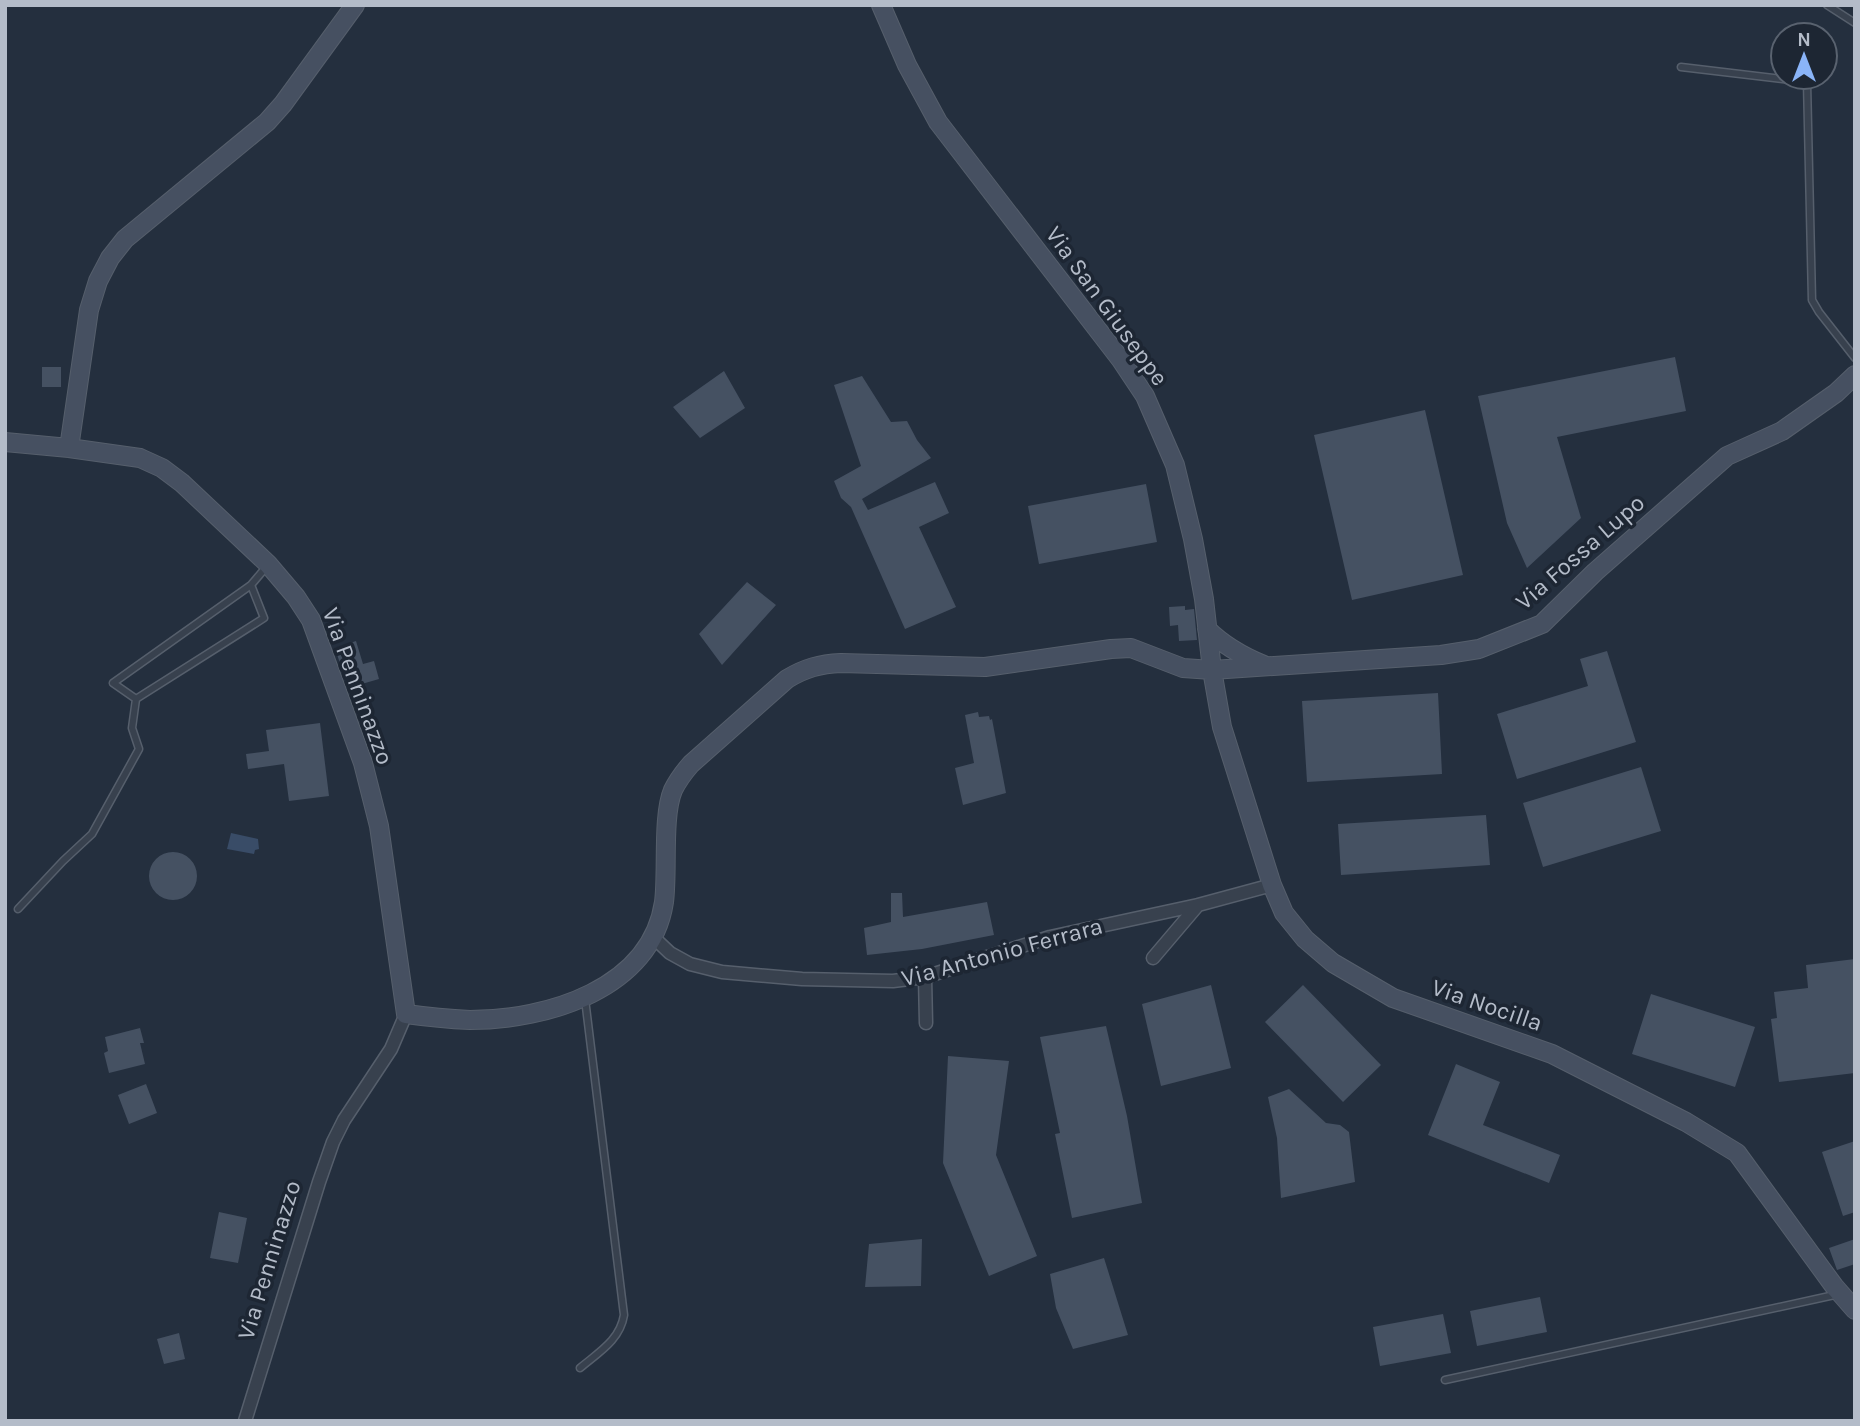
<svg xmlns="http://www.w3.org/2000/svg" width="1860" height="1426" viewBox="0 0 1860 1426" font-family="Karla,sans-serif">
	<rect width="100%" height="100%" fill="#242f3e"/>
	<!-- water -->
	<path fill="#394c67" d="M231 833 258 839 259 849 255 850 254 854 227 849Z"/>
	<!-- building -->
	<path fill="#455162" d="M1675 357 1686 411 1557 437 1581 518 1527 568 1507 523 1478 396Z
		M42 367H61V387H42Z
		M724 371 745 408 700 438 673 407Z
		M862 376 891 422 907 421 917 440 931 458 862 499 868 510 935 482 949 513 919 527 956 607 905 629 851 507 841 498 834 481 861 466 834 385Z
		M1425 410 1463 575 1352 600 1314 435Z
		M1146 484 1157 542 1039 564 1028 506Z
		M747 582 776 605 722 665 699 634Z
		M1185 606V610L1194 609 1197 640 1179 641 1178 625 1170 626 1169 607Z
		M356 641 363 664 374 661 379 679 348 688 335 648Z
		M1607 651 1636 742 1517 779 1497 714 1588 686 1580 659Z
		M1438 693 1442 774 1307 782 1302 701Z
		M978 712 979 717 989 716 990 720 992 719 1006 793 963 805 955 768 974 763 965 715Z
		M320 723 329 796 289 801 284 764 248 769 246 754 269 751 266 730Z
		M1641 767 1661 831 1543 867 1523 803Z
		M1486 815 1490 865 1341 875 1338 824Z
		M149 876a24 24 0 1 1 48 0a24 24 0 1 1-48 0Z
		M891 893H902L903 917 987 902 994 935 922 949 867 955 864 928 891 922Z
		M1855 959V1073L1779 1082 1771 1019 1777 1018 1774 992 1808 988 1806 965Z
		M1211 985 1231 1068 1161 1086 1142 1004Z
		M1303 985 1381 1065 1343 1102 1265 1022Z
		M1651 994 1755 1027 1735 1087 1632 1054Z
		M1106 1026 1127 1116 1142 1203 1072 1218 1055 1134 1060 1133 1040 1037Z
		M140 1028 144 1043H140L145 1064 109 1073 104 1053 108 1051 105 1037Z
		M948 1056 1009 1061 996 1155 1037 1256 989 1276 943 1163Z
		M1456 1064 1500 1082 1483 1125 1560 1155 1549 1183 1428 1135Z
		M146 1084 157 1113 129 1124 118 1095Z
		M1289 1089 1326 1123 1340 1125 1349 1132 1355 1182 1281 1198 1277 1138 1268 1097Z
		M1855 1141V1212L1843 1216 1822 1152Z
		M219 1212 247 1218 238 1263 210 1258Z
		M922 1239 921 1286 865 1287 869 1244Z
		M1855 1239V1264L1837 1270 1829 1248Z
		M1104 1258 1128 1335 1073 1349 1056 1308 1050 1274Z
		M1540 1297 1547 1332 1477 1346 1470 1311Z
		M1443 1314 1451 1353 1380 1366 1373 1327Z
		M179 1333 185 1359 164 1364 157 1339Z"/>
	<g fill="none" stroke-linecap="round" stroke-linejoin="round">
		<defs>
			<path id="lane" d="M1827 5 1855 23
				M1681 67 1807 82 1812 300 1819 312 1855 358
				M136 699 264 618 251 585
				M18 909 63 861 92 834 139 749 132 728 136 699 113 683 251 585 267 566
				M580 1368C599 1352 620 1340 624 1315L585 999
				M1445 1380 1839 1294"/>
			<path id="street" d="M653 937 670 953 690 964 722 972 802 979 893 981 925 977 1050 937 1198 905 1272 885
				M1153 958 1198 905
				M925 977 926 1023
				M245 1421 319 1182 333 1142 344 1120 391 1049 406 1014"/>
			<path id="secondary" d="M355 5 283 104 267 122 125 239 110 258 98 281 89 310 69 448 140 458 162 468 182 483 268 564 296 597 311 620 363 763 379 826 406 1014C428 1017 449 1019 470 1020 547 1020 651 989 664 902 668 872 662 816 673 790 678 780 684 772 691 764L787 679C805 668 820 664 841 663L985 667 1111 649 1131 648 1183 668 1212 670 1441 655 1479 649 1542 624 1595 572 1727 456 1782 431 1836 393 1855 375
				M881 5 907 65 938 122 1121 360 1145 396 1175 465 1193 539 1204 599 1212 670 1222 727 1272 885 1284 913 1305 939 1333 963 1393 998 1552 1054 1686 1122 1737 1153 1834 1286 1855 1310
				M5 442 69 448
				M1207 629C1224 646 1242 656 1264 665"/>
		</defs>
		<!-- lane casing -->
		<use href="#lane" stroke="#565f6c" stroke-width="9"/>
		<!-- street casing -->
		<use href="#street" stroke="#565f6c" stroke-width="15"/>
		<!-- secondary casing -->
		<use href="#secondary" stroke="#565f6c" stroke-width="20"/>
		<!-- lane -->
		<use href="#lane" stroke="#38414e" stroke-width="6"/>
		<!-- street -->
		<use href="#street" stroke="#38414e" stroke-width="12"/>
		<!-- secondary -->
		<use href="#secondary" stroke="#465061" stroke-width="18"/>
	</g>
	<g text-anchor="middle" stroke-width="7" stroke-linejoin="round" paint-order="stroke">
		<!-- street labels -->
		<g font-size="24" fill="#b4bcc9" stroke="#1d2633">
			<text transform="translate(1107 306) rotate(54)" y="8">Via San Giuseppe</text>
			<text transform="translate(1580 552) rotate(-41)" y="8">Via Fossa Lupo</text>
			<text transform="translate(358 686) rotate(70)" y="8">Via Penninazzo</text>
			<text transform="translate(1002 952) rotate(-15)" y="8">Via Antonio Ferrara</text>
			<text transform="translate(1487 1005) rotate(19)" y="8">Via Nocilla</text>
			<text transform="translate(269 1260) rotate(-73)" y="8">Via Penninazzo</text>
		</g>
	</g>
	<!-- border -->
	<rect width="1860" height="1426" fill="none" stroke="#b4bcc9" stroke-width="14"/>
	<!-- north arrow -->
	<g transform="translate(1804 56)"><circle r="33" fill="#1d2633" stroke="#59626f" stroke-width="2"/>
	<path d="M0-5L12 26L0 18L-12 26Z" fill="#8ab4f8"/>
	<text y="-10" font-size="19" font-weight="bold" text-anchor="middle" fill="#b4bcc9">N</text>
	</g>
</svg>
